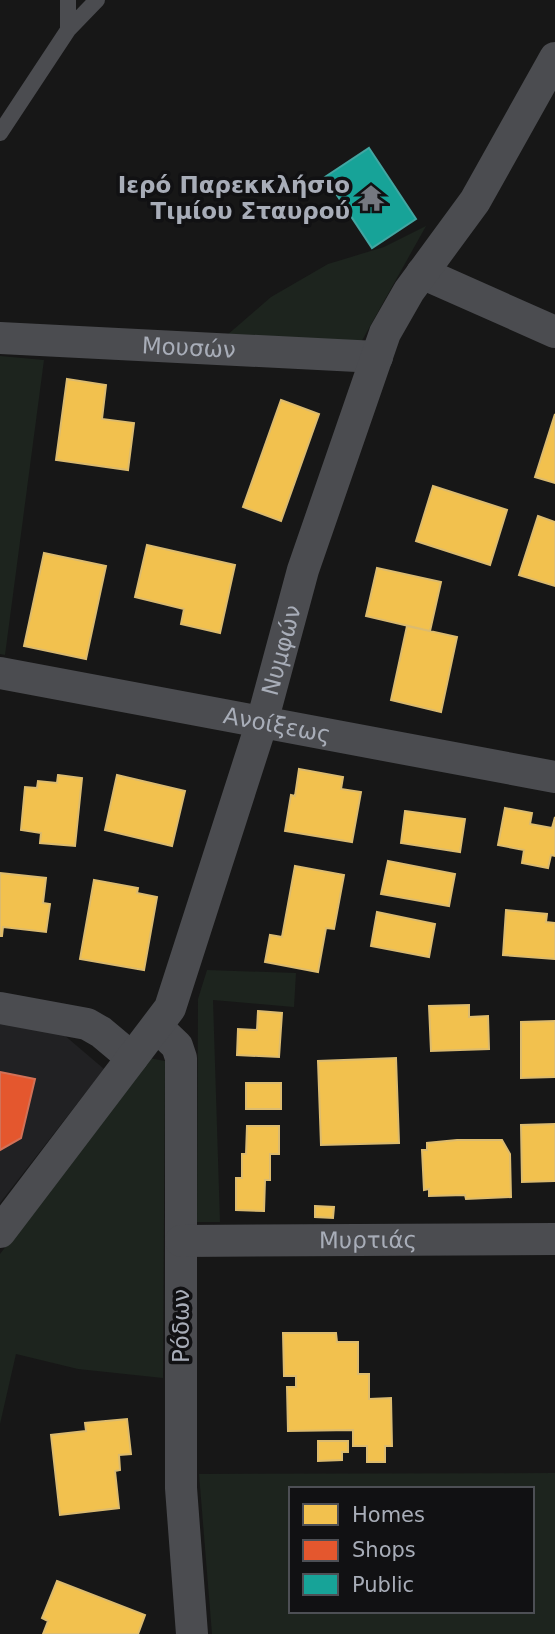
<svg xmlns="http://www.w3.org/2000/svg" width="555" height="1634" viewBox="0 0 555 1634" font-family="'DejaVu Sans',sans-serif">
	<rect width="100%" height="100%" fill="#171717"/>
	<!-- built -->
	<path fill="#212123" d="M0 1020 57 1029 104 1069 0 1203Z"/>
	<!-- green -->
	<path fill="#1d241e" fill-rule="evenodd" d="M426 226 359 346 226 336 271 297 328 264 384 247Z
		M0 356 44 360 5 655 0 654Z
		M207 970 296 973 294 1007 213 1000 220 1222H197L198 999Z
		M149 1058 165 1061 163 1378 78 1369 16 1354 0 1424V1254Z
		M555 1473V1634H212L199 1474ZM291 1489H532V1611H291Z"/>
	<!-- homes -->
	<path fill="#f2c14e" stroke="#dcbb6e" stroke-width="2" d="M67 379 106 385 102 419 134 423 128 470 56 460Z
		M281 400 319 414 281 521 243 507Z
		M555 414V483L535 477Z
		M433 486 507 510 490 565 416 541Z
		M538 516 555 522V586L519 575Z
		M147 545 235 565 220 633 181 624 184 609 135 597Z
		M44 553 106 566 86 659 24 646Z
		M377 568 441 582 430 631 366 616Z
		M407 626 457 637 441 712 391 700Z
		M299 769 343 777 341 789 361 792 352 842 285 831 291 795 295 796Z
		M58 775 82 778 75 846 40 843 41 833 21 830 25 787 37 788 38 781 57 783Z
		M117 775 185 791 172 846 105 830Z
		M505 808 532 813 530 824 552 828 555 817V856L551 855 548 868 522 863 524 850 498 845Z
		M405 811 465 819 460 852 401 843Z
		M388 861 455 874 449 906 381 894Z
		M295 866 344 875 334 929 326 928 318 972 265 962 270 935 282 937Z
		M0 873 46 878 43 903 50 904 46 932 3 927 2 936H0Z
		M94 880 138 888 137 893 157 897 144 970 80 959Z
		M506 910 547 914 546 922 555 923V959L503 955Z
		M377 912 435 924 429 957 371 946Z
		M469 1005V1017L488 1016 489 1049 431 1051 429 1006Z
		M258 1011 282 1013 279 1057 237 1055 238 1029 257 1030Z
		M555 1021V1077L521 1078V1022Z
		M396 1058 399 1143 321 1145 318 1061Z
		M246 1083H281V1109H246Z
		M555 1124V1181L522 1182 521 1125Z
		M247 1126H279V1154H270V1180H265L264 1211 236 1210V1178H242V1154H246Z
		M457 1140H502L510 1154 511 1197 466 1199 465 1195 429 1196V1189L424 1190 422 1150H427V1143Z
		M315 1206 334 1207 333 1218 315 1217Z
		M283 1333H336L337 1342H358V1374H369V1399L391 1398 392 1446H385V1462H367V1446H353V1430L288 1431 287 1387H296V1376H284Z
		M127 1419 131 1454 119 1455 120 1470 115 1471 119 1508 60 1515 51 1435 86 1431 85 1423Z
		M318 1441H348V1452H342V1460L318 1461Z
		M57 1581 145 1615 138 1634H43L48 1621 42 1618Z"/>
	<!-- shops -->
	<path fill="#e4572e" stroke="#d27157" stroke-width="2" d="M0 1072 35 1079 21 1138 0 1150Z"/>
	<!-- public -->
	<path fill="#17a398" stroke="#42a6a2" stroke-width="2" d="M369 148 416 219 372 248 325 177Z"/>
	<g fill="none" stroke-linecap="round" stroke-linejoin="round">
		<!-- service -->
		<path stroke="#4b4c50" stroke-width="16" d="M68 30V0
			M0 133 68 30 97 0"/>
		<!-- minor -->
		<g stroke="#4b4c50" stroke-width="32">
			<path d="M422 273 555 332"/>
			<path id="s1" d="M0 338 377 357"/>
			<path id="s2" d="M0 673 555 777"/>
			<path d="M0 1008 87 1024 101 1032 132 1058"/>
			<path d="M157 1027 177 1046 181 1058V1488L192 1634"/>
			<path id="s3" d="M0 1232 170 1008 262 722 303 570 385 333 409 291 475 201 555 58"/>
			<path id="s4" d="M181 1241 555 1239"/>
		</g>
	</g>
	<!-- icons -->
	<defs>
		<symbol id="temple-bare" viewBox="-9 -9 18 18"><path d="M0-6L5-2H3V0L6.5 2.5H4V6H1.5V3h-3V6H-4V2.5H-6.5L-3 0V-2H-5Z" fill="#757880" stroke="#111113" stroke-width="2.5" paint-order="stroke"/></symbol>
	</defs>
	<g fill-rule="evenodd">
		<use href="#temple-bare" x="352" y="179" width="38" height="38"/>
	</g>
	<g text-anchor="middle" stroke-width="7" stroke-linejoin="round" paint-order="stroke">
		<!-- poi labels -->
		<g font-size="23" font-weight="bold" fill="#a8adb8" stroke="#111113" text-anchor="end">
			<text x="350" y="193">Ιερό Παρεκκλήσιο<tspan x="350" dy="26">Τιμίου Σταυρού</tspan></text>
		</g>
		<!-- street labels -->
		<g font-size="23" fill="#a8adb8" stroke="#111113">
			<text dy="8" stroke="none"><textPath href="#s1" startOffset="189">Μουσών</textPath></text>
			<text dy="8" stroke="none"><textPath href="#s3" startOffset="656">Νυμφών</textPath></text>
			<text dy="8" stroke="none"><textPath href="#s2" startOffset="282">Ανοίξεως</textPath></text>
			<text dy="8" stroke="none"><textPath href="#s4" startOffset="187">Μυρτιάς</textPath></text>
			<text transform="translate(181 1326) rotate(-90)" y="8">Ρόδων</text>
		</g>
	</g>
	<!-- legend -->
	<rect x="289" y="1487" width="245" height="126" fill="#111113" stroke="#4d4f55" stroke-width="2"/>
	<rect x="303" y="1504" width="35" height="21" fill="#f2c14e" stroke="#4d4f55" stroke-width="2"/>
	<text x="352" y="1522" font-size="21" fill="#a8adb8">Homes</text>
	<rect x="303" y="1540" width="35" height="21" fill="#e4572e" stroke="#4d4f55" stroke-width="2"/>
	<text x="352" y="1557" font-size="21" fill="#a8adb8">Shops</text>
	<rect x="303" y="1574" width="35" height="21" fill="#17a398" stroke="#4d4f55" stroke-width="2"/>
	<text x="352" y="1592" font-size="21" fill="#a8adb8">Public</text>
</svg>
